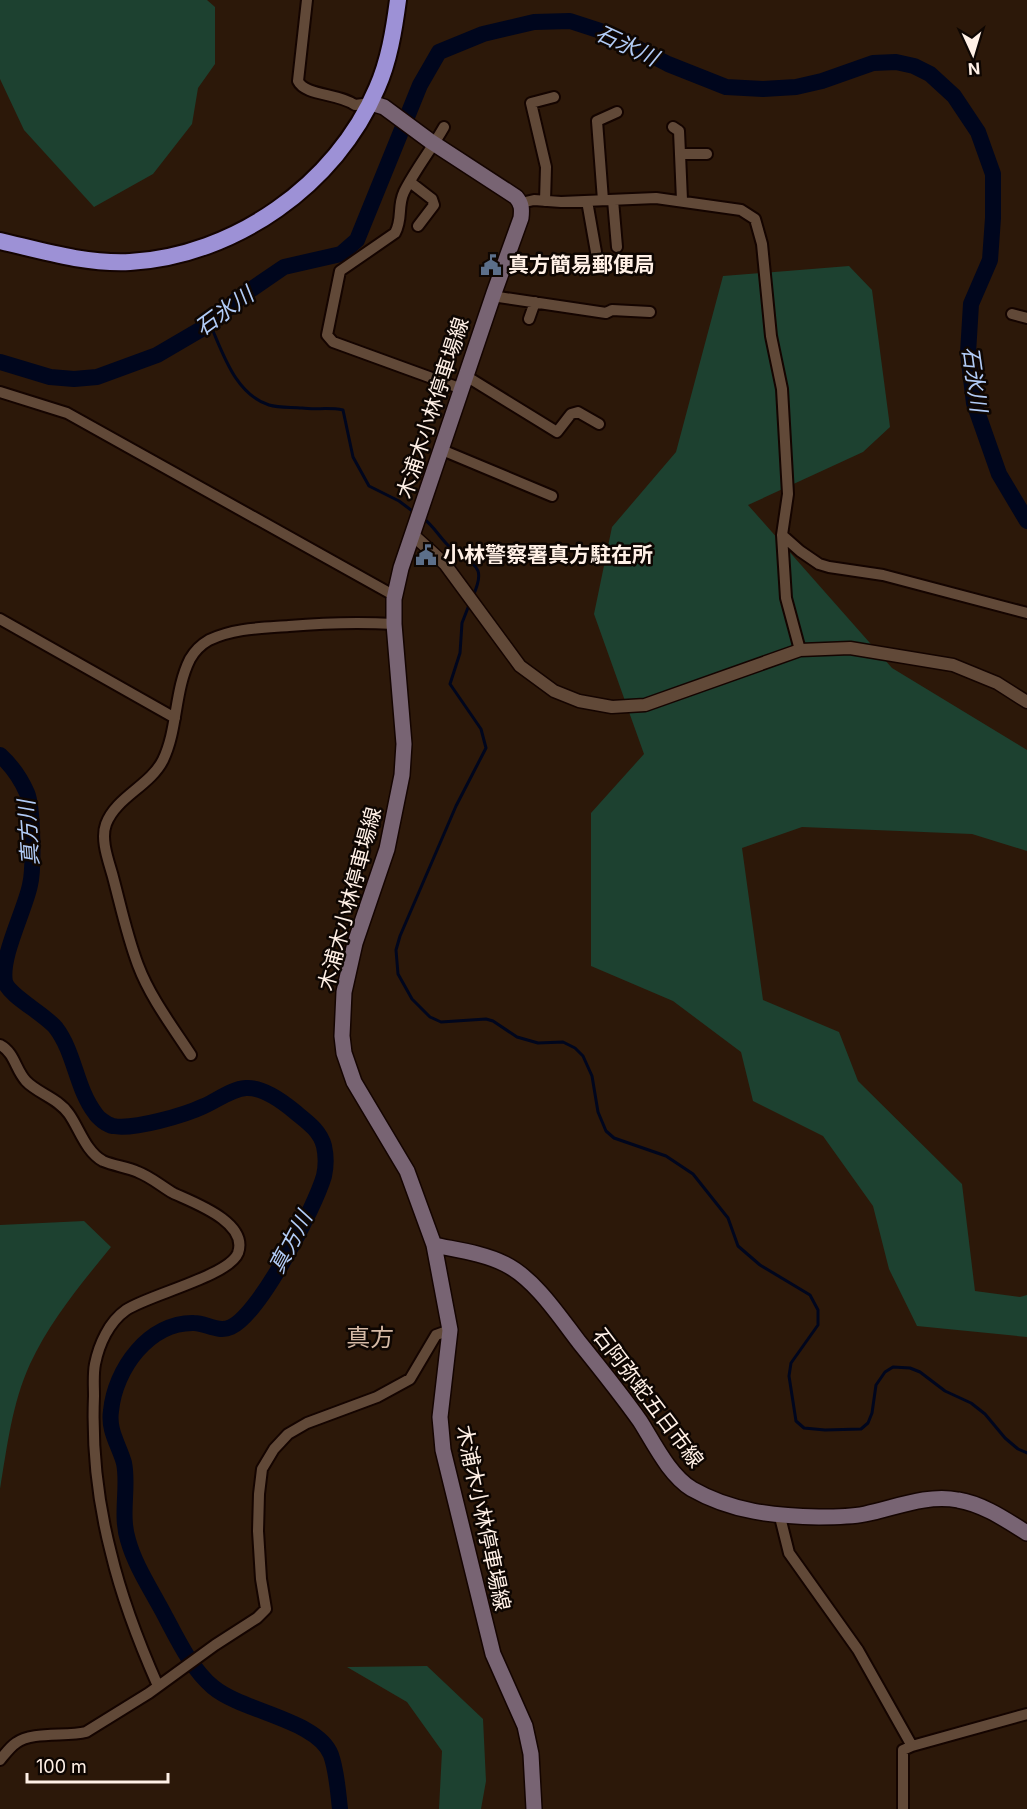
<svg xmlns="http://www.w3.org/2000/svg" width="1027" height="1809" viewBox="0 0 1027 1809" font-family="Inter,'Noto Sans JP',sans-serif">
	<rect width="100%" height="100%" fill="#2c1809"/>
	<!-- green -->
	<path fill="#1d4130" d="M0 0H207L215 7V64L198 88 192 124 153 174 94 207 24 130 0 79Z
		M849 266 872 290 890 427 863 452 748 505 892 668 1027 750V851L972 834 802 827 742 848 763 1000 839 1032 858 1081 962 1184 975 1291 1020 1297 1027 1295V1337L917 1326 889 1269 873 1206 823 1136 753 1101 741 1052 673 1001 591 966V813L644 754 594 614 612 527 676 452 723 276Z
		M84 1221 111 1247C81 1284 50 1321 30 1364 12 1403 7 1448 0 1489V1225Z
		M427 1666 483 1719 486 1781 481 1809H439L442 1751 407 1702 347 1667Z"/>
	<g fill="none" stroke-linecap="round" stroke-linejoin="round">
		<!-- stream -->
		<path stroke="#00061d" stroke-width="3" d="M210 324C223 353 235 394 269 405 279 408 291 407 302 408 316 410 329 407 343 410L353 457 369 486 399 501 415 513
			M423 518C435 527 441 540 452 549 474 566 487 565 473 596
			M469 605 462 623 460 653 450 684 481 729 486 748 456 806 400 936 396 950 398 974 412 999 430 1017 441 1022 486 1019 493 1021 517 1037 538 1043 563 1042 575 1048 583 1056 592 1076 598 1112 606 1131 614 1138 666 1156 693 1174 728 1218 738 1246 760 1265 810 1295 818 1310V1325L791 1363 789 1376 796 1421 804 1428 825 1430 861 1429 868 1423 872 1413 876 1385 885 1372 893 1367 910 1368 920 1372 945 1391 971 1403 985 1414 1005 1438 1018 1449 1027 1453"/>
		<!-- river -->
		<path stroke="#00061d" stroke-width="16" d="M0 362 50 377 74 379 97 377 157 355 210 324 240 297 284 267 341 254 357 240 420 85 439 52 483 34 534 22 570 21 610 34 668 64 726 87 763 89 796 87 822 81 873 63 896 62 914 66 930 74 954 96 978 132 993 174V218L990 260 971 304 968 353 974 403 999 474 1027 521
			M0 755C11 765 21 779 27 793 33 807 34 869 30 885 25 910 0 957 5 982 9 996 45 1014 56 1028 75 1053 76 1088 95 1113 98 1118 107 1125 113 1126 134 1130 185 1115 204 1106 218 1100 231 1089 246 1088 263 1087 282 1101 294 1111 306 1121 320 1130 324 1146 326 1155 326 1167 324 1176 315 1207 260 1314 231 1327 218 1333 206 1323 194 1323 149 1322 115 1369 111 1411 108 1431 119 1445 124 1463 129 1486 120 1515 128 1540 134 1562 147 1583 158 1603 174 1631 188 1666 213 1687 243 1712 318 1720 331 1755 337 1772 338 1792 340 1809"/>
		<defs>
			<path id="minor" d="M307 0 298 81C305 96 339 93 355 105L371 103
				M444 127C431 150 415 170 404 192 397 207 403 219 395 233L340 271 327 335 333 342 462 389
				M673 127 679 131 682 200
				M680 154H707
				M410 182 432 199 434 205 418 226
				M603 200 597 121 617 112
				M613 200 617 247
				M545 201 546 167 531 103 554 97
				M587 201 596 252
				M521 203 534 200 561 202 656 198 741 210 755 219 762 244 771 336 782 389 788 494 782 535 786 598 800 650
				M492 296 606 313 612 310 650 312
				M1012 314 1027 318
				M529 319 535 302
				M466 376 557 432 571 414 578 412 599 424
				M0 392 67 413 395 596
				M442 450 552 496
				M782 535 800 551 819 564 829 567 883 575 1027 613
				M0 619 175 718
				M0 1045C15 1053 15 1069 26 1081 37 1093 58 1098 69 1114 79 1128 86 1152 103 1161 115 1166 127 1167 138 1172 151 1177 161 1186 173 1193 192 1202 249 1222 238 1253 229 1276 148 1295 126 1310 109 1322 99 1344 95 1364 93 1374 94 1385 94 1396 92 1447 98 1503 111 1553 122 1599 139 1643 158 1686
				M191 1055C172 1026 150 997 138 965 127 936 121 907 113 877 109 862 100 840 106 824 116 797 150 786 163 760 178 729 174 691 190 659 194 652 202 644 209 640 234 628 262 628 289 626 324 623 359 622 394 624
				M780 1517 789 1553 858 1650 912 1746
				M0 1760C5 1754 10 1747 16 1743 32 1731 66 1737 86 1732L149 1693 215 1645 257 1618 266 1609 261 1579 258 1531 259 1494 262 1469 274 1449 288 1434 307 1423 377 1397 410 1379 436 1335 450 1330
				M903 1809V1750L912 1746 1027 1714"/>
			<path id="tertiary" d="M413 535 445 564 520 666 554 691 579 701 612 707 645 705 800 650 850 648 953 665 997 683 1027 702"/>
			<path id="secondary" d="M371 103 384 107 430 141 516 197C522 204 522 209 521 218L494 293 401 568 394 599V624L404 744 402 775 387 849 355 943 344 992 342 1036 344 1053 354 1082 407 1171 434 1245 450 1330 440 1417 443 1450 493 1654 525 1726 531 1754 534 1809
				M434 1245C457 1250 483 1253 505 1264 535 1279 559 1316 579 1342 600 1368 621 1394 640 1421 654 1443 669 1475 692 1489 732 1512 775 1516 819 1517 834 1517 850 1517 865 1514 895 1508 926 1494 958 1500 983 1504 1006 1520 1027 1533"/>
			<path id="trunk" d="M0 241C43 251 85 264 130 262 234 256 336 185 377 88 389 61 394 30 398 0"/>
		</defs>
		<!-- minor casing -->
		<use href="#minor" stroke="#140400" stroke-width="14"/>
		<!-- tertiary casing -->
		<use href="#tertiary" stroke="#140400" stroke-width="15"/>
		<!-- secondary casing -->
		<use href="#secondary" stroke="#140400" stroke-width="18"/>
		<!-- trunk casing -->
		<use href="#trunk" stroke="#140400" stroke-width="20"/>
		<!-- minor -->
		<use href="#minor" stroke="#614938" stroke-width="10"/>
		<!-- tertiary -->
		<use href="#tertiary" stroke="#614938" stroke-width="12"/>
		<!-- secondary -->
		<use href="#secondary" stroke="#786473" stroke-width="15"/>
		<!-- trunk -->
		<use href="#trunk" stroke="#9d91d6" stroke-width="16"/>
	</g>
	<!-- icons -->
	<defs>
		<symbol id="civic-bare" viewBox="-9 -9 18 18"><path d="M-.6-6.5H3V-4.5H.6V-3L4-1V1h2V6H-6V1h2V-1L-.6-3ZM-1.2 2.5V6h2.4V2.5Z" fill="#5c6f8a" stroke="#0e0602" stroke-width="2.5" paint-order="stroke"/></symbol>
	</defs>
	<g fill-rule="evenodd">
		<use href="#civic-bare" x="476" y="250" width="30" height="30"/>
		<use href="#civic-bare" x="411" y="540" width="30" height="30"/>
	</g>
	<g text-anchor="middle" stroke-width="5" stroke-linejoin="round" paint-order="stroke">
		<!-- poi labels -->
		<g font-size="21" font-weight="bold" fill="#fff0e6" stroke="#0e0602" text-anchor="start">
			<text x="508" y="272">真方簡易郵便局</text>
			<text x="443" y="562">小林警察署真方駐在所</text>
		</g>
		<!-- street labels -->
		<g font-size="21" fill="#fff0e6" stroke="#0e0602">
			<text transform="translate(433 408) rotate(-72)" y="7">木浦木小林停車場線</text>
			<text transform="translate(350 899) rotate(-75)" y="7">木浦木小林停車場線</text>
			<text transform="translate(648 1398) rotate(53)" y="7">石阿弥蛇五日市線</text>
			<text transform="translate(483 1518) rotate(78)" y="7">木浦木小林停車場線</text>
		</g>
		<!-- water labels -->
		<g font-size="22" font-style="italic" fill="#b2ccf7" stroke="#0e0602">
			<text transform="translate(627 45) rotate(25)" y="8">石氷川</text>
			<text transform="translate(224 311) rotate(-36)" y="8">石氷川</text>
			<text transform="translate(975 379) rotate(82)" y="8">石氷川</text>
			<text transform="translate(28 833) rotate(-94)" y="8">真方川</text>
			<text transform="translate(290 1242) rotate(-62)" y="8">真方川</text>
		</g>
		<!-- quarter labels -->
		<g font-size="24" fill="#d5b9a5" stroke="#0e0602">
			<text x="370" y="1346">真方</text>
		</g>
	</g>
	<!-- north arrow -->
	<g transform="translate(973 54) rotate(176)" stroke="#0e0602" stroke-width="4.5" paint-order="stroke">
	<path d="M0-4.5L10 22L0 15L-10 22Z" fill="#fff0e6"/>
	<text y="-9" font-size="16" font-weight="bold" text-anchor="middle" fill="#fff0e6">N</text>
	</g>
	<!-- scale -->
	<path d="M27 1773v9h141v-9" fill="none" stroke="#fff0e6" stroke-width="3"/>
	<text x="36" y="1773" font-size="18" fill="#fff0e6" stroke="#0e0602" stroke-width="4.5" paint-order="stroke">100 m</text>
</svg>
